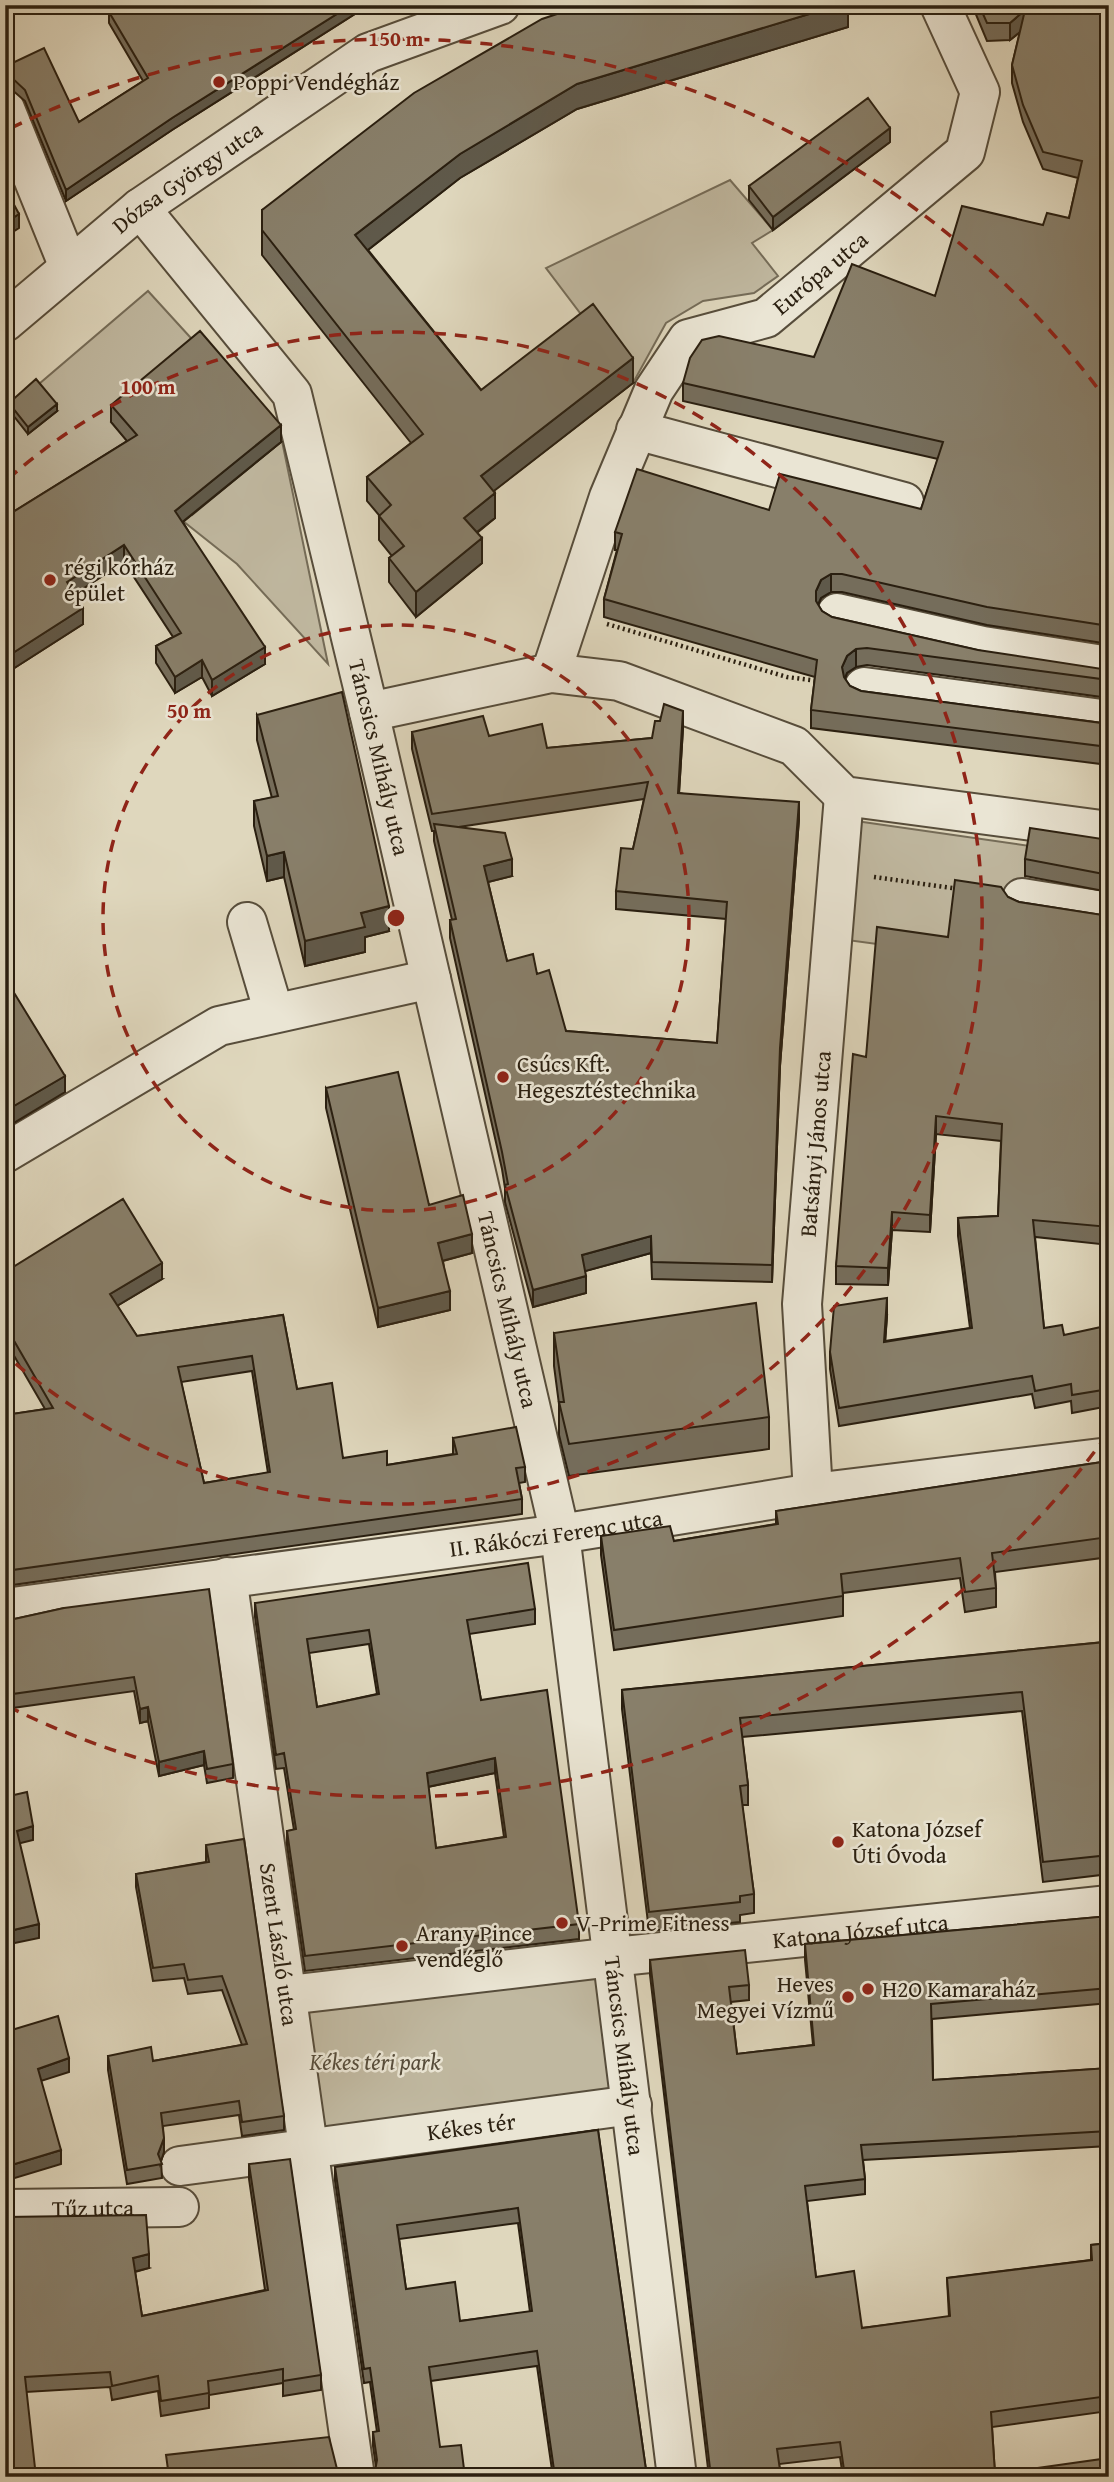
<svg xmlns="http://www.w3.org/2000/svg" width="1114" height="2482" viewBox="0 0 1114 2482" font-family="'Gentium Book Plus',serif">
	<rect width="100%" height="100%" fill="#dfd7bd"/>
	<filter id="stains"><feTurbulence type="fractalNoise" baseFrequency=".00286" numOctaves="4"/><feColorMatrix values="0 0 0 0 .2 0 0 0 0 .09 0 0 0 0 .02 0 0 0 .5 -.17"/></filter>
	<radialGradient id="worn" r=".72"><stop offset=".6" stop-color="#630" stop-opacity="0"/><stop offset="1" stop-color="#630" stop-opacity=".3"/></radialGradient>
	<!-- green -->
	<path fill="#c0b8a0" stroke="#756c58" stroke-width="2" d="M730 180 773 230 752 243 778 276 754 293 703 301 666 323 633 383 546 268Z
		M148 291 200 348 111 422 136 451 5 533V413Z
		M282 441 328 664 237 564 159 502 192 515Z
		M842 819 1030 846 1023 889 950 938 877 944 832 938Z
		M613 1957 632 2105 310 2149 288 1995Z"/>
	<g fill="none" stroke-linecap="round" stroke-linejoin="round">
		<defs>
			<g id="minor">
				<path d="M5 109 69 267"/>
				<path id="s1" d="M140 208 292 394 369 712 560 1534 677 2477"/>
				<path id="s2" d="M5 322 140 208 368 53 500 5"/>
				<path d="M636 430 904 502"/>
				<path d="M837 613 983 646 1109 666"/>
				<path id="s3" d="M551 673 609 497 654 390 688 339 766 318 965 152 980 92 940 5"/>
				<path d="M864 687 1109 720"/>
				<path d="M369 712 551 673 619 681 794 746 844 796 1109 831"/>
				<path d="M1022 898 1109 912"/>
				<path d="M247 922 274 1013"/>
				<path d="M5 1153 219 1026 431 979"/>
				<path id="s4" d="M813 1493 802 1304 844 796"/>
				<path id="s5" d="M227 1577 355 2477"/>
				<path id="s6" d="M5 1608 560 1534 813 1493 1109 1457"/>
				<path id="s7" d="M288 1995 613 1957 1109 1905"/>
				<path id="s8" d="M180 2166 632 2105"/>
				<path id="s9" d="M5 2209 179 2207"/>
			</g>
		</defs>
		<!-- minor casing -->
		<use href="#minor" stroke="#574d3b" stroke-width="42"/>
		<!-- path -->
		<path stroke="#2a1f10" stroke-width="4.5" stroke-dasharray="2 3.5" stroke-linecap="butt" d="M607 624 787 677 818 681
			M874 877 959 889"/>
		<!-- minor -->
		<use href="#minor" stroke="#eae5d4" stroke-width="38"/>
	</g>
	<!-- wall -->
	<path fill="#756d5b" stroke="#2a1f10" stroke-width="2" fill-rule="evenodd" d="M254 5H369L172 130 66 201 25 101 11 89 6 77V66L79 122 143 81 109 23V12L244 11Z
		M848 5V27L577 109 460 178 368 250 481 390 633 383 493 491 495 518 477 533 482 563 416 617 389 582V558L392 556 379 540V515L367 501V477L411 443 262 255V210Z
		M972 5H1109V644L987 625 842 592H831L821 598 818 605 822 611 832 617 1109 680V698L867 665 856 667 847 673 845 679 850 686 861 691 1109 724V765L811 728V710L815 677 604 617V599L617 550H615V532L769 510 921 509 938 459 683 401V383L814 357 935 296 1043 225 1069 218 1078 178 1043 169 1023 122 1012 83V65L1020 32 1010 40 987 41Z
		M890 142 773 230 749 200V186Z
		M9 403 57 411 28 434 9 410Z
		M111 405 281 442 183 522 265 664 212 696 202 677 175 693 156 663V646L173 637 124 562 75 594 83 624 5 674V517L127 441 111 422Z
		M257 715 389 931 365 937V952L305 966 284 877 267 881 254 826V801L272 798 257 740Z
		M683 728 679 793 799 819 780 1066 772 1282 652 1279 651 1253 585 1271 586 1293 533 1307 505 1202V1188L502 1169 450 938V920H452L434 841V831H432L412 749V732L489 736 547 748 652 738ZM644 799 633 849 616 891V909L726 919 717 1043 566 1031 537 974 507 961 488 882 512 876 459 827Z
		M1109 840V892L1025 876V859Z
		M1008 897 1019 902 1109 916V1245L1035 1237 1044 1328 1064 1335 1103 1338 1109 1336V1408V1406L1072 1413 1071 1401 1035 1408 1032 1394 839 1426 830 1369V1352L887 1316 885 1341 970 1328 958 1236V1218L998 1216 1001 1141 936 1134 930 1232 892 1230 888 1285 836 1284V1266L866 1057 948 937Z
		M5 978 65 1092 7 1127 5 1124Z
		M326 1088 472 1253 443 1261 450 1310 378 1327 326 1108Z
		M5 1272 162 1279 117 1306 137 1336 283 1315 297 1389 343 1458 387 1465 453 1454V1438L525 1467V1482L519 1483 522 1499V1514L5 1586V1415L45 1409 6 1342ZM252 1371 268 1473 204 1483 181 1382Z
		M554 1333 769 1417V1449L569 1476 559 1435V1404L554 1366Z
		M1109 1461V1557L995 1572 996 1588V1607L965 1612 960 1578 843 1593V1616L614 1650 601 1555V1536L674 1541 776 1524V1511Z
		M255 1603 535 1609V1624L469 1634 481 1700 579 1924V1939L305 1971 287 1845V1831L294 1830 284 1768 276 1769 255 1617ZM369 1644 377 1694 317 1707 309 1653ZM495 1773 504 1837 436 1848 428 1787Z
		M64 1608 233 1764V1778L207 1783 204 1765 159 1776 148 1721 140 1723 134 1691 5 1709V1621Z
		M1109 1622V1874L1043 1882 1022 1711 742 1737 748 1785V1805H742L754 1894V1913L740 1915V1922L649 1931 622 1709V1690L1104 1642V1623Z
		M206 1845 284 2116V2130L242 2136 239 2115 163 2126 164 2152 161 2161 162 2178 127 2184 108 2070V2056L153 2061 242 2045 222 1990 188 1994 184 1978 153 1981 136 1887V1874L206 1862Z
		M1109 1916V2003L932 2019 933 2080 1109 2068V2146L863 2160 865 2179V2194L807 2201 816 2277 862 2328 949 2317 947 2278 1091 2260V2245L1109 2243V2411L992 2427 995 2474 1109 2477H843L840 2457 779 2464 781 2477H709L650 1975V1960L749 1985V2000L731 2002 737 2054 813 2045 805 1960V1944Z
		M598 2130 647 2477H553L537 2366 431 2381 375 2471 376 2467 373 2446V2432H377L370 2382 364 2383 335 2181V2167ZM518 2223 530 2312 460 2321 406 2289 399 2239Z
		M249 2164 321 2375V2390L283 2396V2383L209 2395V2408L161 2416 158 2391 112 2400 110 2387 26 2392 5 2217 149 2268 135 2272 142 2316 265 2290 249 2179Z"/>
	<!-- shaded-wall -->
	<path fill="#5f594a" stroke="#2a1f10" stroke-width="2" d="M92 5H105L92 12Z
		M351 5H369L172 130 66 201V190L172 118Z
		M839 5H848V27L577 109 460 178 355 260V235L460 154 577 84Z
		M1025 10V28L1010 40V23Z
		M890 128V142L773 230V217Z
		M19 214V228L5 237V223Z
		M633 358V383L481 501V476Z
		M57 404V411L28 434V427Z
		M281 425V442L175 528V511Z
		M495 493V518L464 542V518Z
		M482 538V563L416 617V592Z
		M124 545V562L67 599V582Z
		M831 574V592L821 598 816 609V591L821 580Z
		M83 608V624L5 674V658Z
		M265 647V664L212 696V680Z
		M856 649V667L847 673 842 685V667L847 656Z
		M202 660V677L175 693V677Z
		M683 711V728L678 810V793Z
		M799 802V819L780 1066 772 1282 780 1048Z
		M284 852V877L267 881V856Z
		M512 859V876L484 883V866Z
		M389 906V931L365 937V952L305 966V941L361 913Z
		M65 1076V1092L7 1127V1110Z
		M936 1116V1134L930 1232V1215Z
		M892 1212V1230L888 1285V1268Z
		M472 1234V1253L438 1262V1243Z
		M651 1236V1253L582 1272V1255Z
		M162 1263V1279L110 1310V1294Z
		M586 1276V1293L533 1307V1290Z
		M450 1291V1310L378 1327V1308Z
		M887 1298V1316L884 1359V1342Z
		M6 1327V1342L5 1343V1328Z
		M148 1707V1721L140 1723V1709Z
		M204 1751V1765L159 1776V1762Z
		M495 1758V1773L427 1787V1773Z
		M33 1826V1840L17 1844V1831Z
		M39 1924V1938L5 1945V1932Z
		M69 2058V2072L38 2082V2069Z
		M164 2138V2152L160 2164 158 2154Z
		M61 2150V2164L5 2181V2167Z
		M149 2254V2268L133 2272V2258Z"/>
	<!-- building -->
	<path fill="#887f6a" stroke="#2a1f10" stroke-width="2" fill-rule="evenodd" d="M121 5H242L244 11 254 5H351L172 118 66 190 25 90 11 77 6 66 44 48 79 122 148 78 109 12Z
		M584 5H839L577 84 460 154 355 235 481 390 593 304 633 358 481 476 495 493 464 518 482 538 416 592 389 558 404 546 379 516 391 505 367 477 423 434 262 230V210L414 93 542 19Z
		M979 5H1109V626L987 607 842 574H831L821 580 816 591V601L822 611 832 617 978 650 1109 670V680L867 648 856 649 847 656 842 667 844 677 850 686 861 691 1109 724V747L811 710 817 660 604 599 622 534 615 532 637 469 769 510 780 474 921 509 943 442 683 383 690 358 702 340 719 336 814 357 852 264 935 296 962 206 1043 225 1047 213 1069 218 1082 161 1043 152 1023 105 1012 65 1025 10 1010 23H987Z
		M868 98 890 128 773 217 749 186Z
		M5 188 19 214 5 223Z
		M200 331 281 425 175 511 265 647 212 680 202 660 175 677 156 646 181 633 124 545 67 582 83 608 5 658V517L137 435 111 405Z
		M36 379 57 404 28 427 9 403Z
		M342 692 389 906 361 913 365 927 305 941 284 852 267 856 254 801 278 796 257 715Z
		M664 704 683 711 678 793 799 802 780 1048 772 1265 652 1262 651 1236 582 1255 586 1276 533 1290 505 1185 508 1184 502 1152 450 920 456 919 434 824 505 833 512 859 484 866 507 961 533 954 537 974 549 970 566 1031 717 1043 727 902 616 891 621 848 633 849 648 782 432 814 412 732 483 716 489 736 542 724 547 748 652 738 655 721H660Z
		M1030 828 1109 840V875L1025 859Z
		M955 880 1001 887 1008 897 1019 902 1109 916V1227L1033 1220 1044 1328 1062 1325 1064 1335 1101 1327 1103 1338 1109 1336V1391V1389L1072 1395 1071 1384 1035 1391 1032 1376 839 1408 830 1352 834 1306 887 1298 884 1342 972 1328 958 1218 998 1216 1002 1124 936 1116 930 1215 892 1212 888 1268 836 1266 853 1054 866 1057 877 927 948 937Z
		M5 978 65 1076 7 1110 5 1107Z
		M398 1072 429 1205 463 1195 472 1234 438 1243 450 1291 378 1308 326 1088Z
		M123 1199 162 1263 110 1294 137 1336 283 1315 297 1389 332 1383 343 1458 387 1451V1465L457 1454 453 1438 516 1427 525 1467 516 1468 522 1499 5 1571V1471H7L5 1457V1415L53 1408 6 1327 5 1328V1272ZM252 1356 270 1472 204 1483 178 1367Z
		M756 1303 769 1417 569 1444 559 1402H564L554 1333Z
		M1109 1461V1537L992 1553 996 1588 965 1592 960 1558 841 1574 843 1596 614 1630 601 1536 670 1526 674 1541 778 1524 776 1511Z
		M528 1563 535 1609 467 1620 481 1700 547 1690 579 1924 305 1956 287 1831 296 1829 284 1753 276 1755 255 1603ZM369 1630 379 1694 317 1707 307 1639ZM495 1758 506 1837 436 1848 427 1773Z
		M209 1589 233 1764 207 1769 204 1751 159 1762 148 1707 140 1709 134 1677 5 1695V1621L64 1608Z
		M1109 1622V1855L1043 1862 1022 1692 740 1718 748 1785 740 1786 754 1894 740 1896V1902L649 1912 622 1690 1105 1642 1104 1623Z
		M27 1792 33 1826 17 1831 39 1924 5 1932V1797Z
		M244 1839 284 2116 242 2122 239 2101 161 2113 164 2138 158 2154 162 2164 127 2170 108 2056 151 2047 153 2061 247 2044 222 1976 188 1980 184 1964 153 1968 136 1874 209 1862 206 1845Z
		M1109 1916V1988L931 2004 933 2080 1109 2068V2131L861 2145 865 2179 805 2186 816 2277 854 2271 862 2328 950 2316 947 2278 1092 2260 1091 2245 1109 2243V2396L991 2412 995 2474 1109 2458V2477H845L840 2442 777 2449 781 2477H711L650 1960 745 1950 749 1985 729 1987 737 2054 814 2045 805 1944Z
		M58 2016 69 2058 38 2069 61 2150 5 2167V2032Z
		M598 2130 647 2477H555L537 2351 429 2367 440 2447 461 2445 465 2477H371L375 2471 377 2460 373 2432 379 2431 370 2368 364 2369 335 2167ZM518 2208 532 2311 460 2321 455 2282 406 2289 397 2225Z
		M290 2159 321 2375 283 2381V2369L208 2381 209 2393 161 2401 158 2376 112 2386 110 2372 25 2377 36 2477H5V2217L146 2215 149 2254 133 2258 142 2316 268 2290 249 2164Z
		M329 2437 339 2477H169L166 2455Z"/>
	<!-- distance rings -->
	<g fill="none" stroke="#8f2418" stroke-width="3.5" stroke-dasharray="12 9">
		<circle cx="396" cy="918" r="293"/>
		<path d="M8 479A586 586 0 1 1 8 1357"/>
		<path d="M1107 1435A879 879 0 0 1 11 1708M11 128A879 879 0 0 1 1107 401"/>
	</g>
	<!-- markers -->
	<g fill="#8f2418" stroke="#eae5d4" stroke-width="2.5">
		<circle cx="219" cy="82" r="7"/>
		<circle cx="50" cy="580" r="7"/>
		<circle cx="503" cy="1077" r="7"/>
		<circle cx="838" cy="1842" r="7"/>
		<circle cx="562" cy="1923" r="7"/>
		<circle cx="402" cy="1946" r="7"/>
		<circle cx="868" cy="1989" r="7"/>
		<circle cx="848" cy="1997" r="7"/>
	</g>
	<g text-anchor="middle" stroke-width="5" stroke-linejoin="round" paint-order="stroke">
		<!-- poi labels -->
		<g font-size="23" fill="#2a1f10" stroke="#eae5d4" text-anchor="start">
			<text x="233" y="90">Poppi Vendégház</text>
			<text x="64" y="575">régi kórház<tspan x="64" dy="26">épület</tspan></text>
			<text x="517" y="1072">Csúcs Kft.<tspan x="517" dy="26">Hegesztéstechnika</tspan></text>
			<text x="852" y="1837">Katona József<tspan x="852" dy="26">Úti Óvoda</tspan></text>
			<text x="576" y="1931">V-Prime Fitness</text>
			<text x="416" y="1941">Arany Pince<tspan x="416" dy="26">vendéglő</tspan></text>
			<text x="834" y="1992" text-anchor="end">Heves<tspan x="834" dy="26">Megyei Vízmű</tspan></text>
			<text x="882" y="1997">H2O Kamaraház</text>
		</g>
		<!-- street labels -->
		<g font-size="23" fill="#2a1f10" stroke="#eae5d4">
			<text dy="8" stroke="none"><textPath href="#s2" startOffset="233">Dózsa György utca</textPath></text>
			<text dy="8" stroke="none"><textPath href="#s3" startOffset="514">Európa utca</textPath></text>
			<text dy="8" stroke="none"><textPath href="#s1" startOffset="614">Táncsics Mihály utca</textPath></text>
			<text dy="8" stroke="none"><textPath href="#s4" startOffset="350">Batsányi János utca</textPath></text>
			<text dy="8" stroke="none"><textPath href="#s1" startOffset="1181">Táncsics Mihály utca</textPath></text>
			<text dy="8" stroke="none"><textPath href="#s6" startOffset="556">II. Rákóczi Ferenc utca</textPath></text>
			<text dy="8" stroke="none"><textPath href="#s7" startOffset="576">Katona József utca</textPath></text>
			<text dy="8" stroke="none"><textPath href="#s5" startOffset="371">Szent László utca</textPath></text>
			<text dy="8" stroke="none"><textPath href="#s1" startOffset="1937">Táncsics Mihály utca</textPath></text>
			<text dy="8" stroke="none"><textPath href="#s8" startOffset="294">Kékes tér</textPath></text>
			<text dy="8" stroke="none"><textPath href="#s9" startOffset="88">Tűz utca</textPath></text>
		</g>
		<!-- park labels -->
		<g font-size="23" font-style="italic" fill="#574d3b" stroke="#eae5d4">
			<text x="375" y="2070">Kékes téri park</text>
		</g>
	</g>
	<circle cx="396" cy="918" r="10" fill="#8f2418" stroke="#eae5d4" stroke-width="3.5"/>
	<g font-size="21" text-anchor="middle" font-weight="bold" fill="#8f2418" stroke="#eae5d4" stroke-width="5" stroke-linejoin="round" paint-order="stroke">
		<text x="396" y="46">150 m</text>
		<text x="148" y="394">100 m</text>
		<text x="189" y="718">50 m</text>
	</g>
	<!-- margin -->
	<rect width="1114" height="2482" fill="none" stroke="#dfd7bd" stroke-width="28"/>
	<rect x="7" y="7" width="1100" height="2468" fill="none" stroke="#2a1f10" stroke-width="3.5"/>
	<rect x="14" y="14" width="1086" height="2454" fill="none" stroke="#2a1f10" stroke-width="2"/>
	<rect width="100%" height="100%" filter="url(#stains)"/>
	<rect width="100%" height="100%" fill="url(#worn)"/>
</svg>
